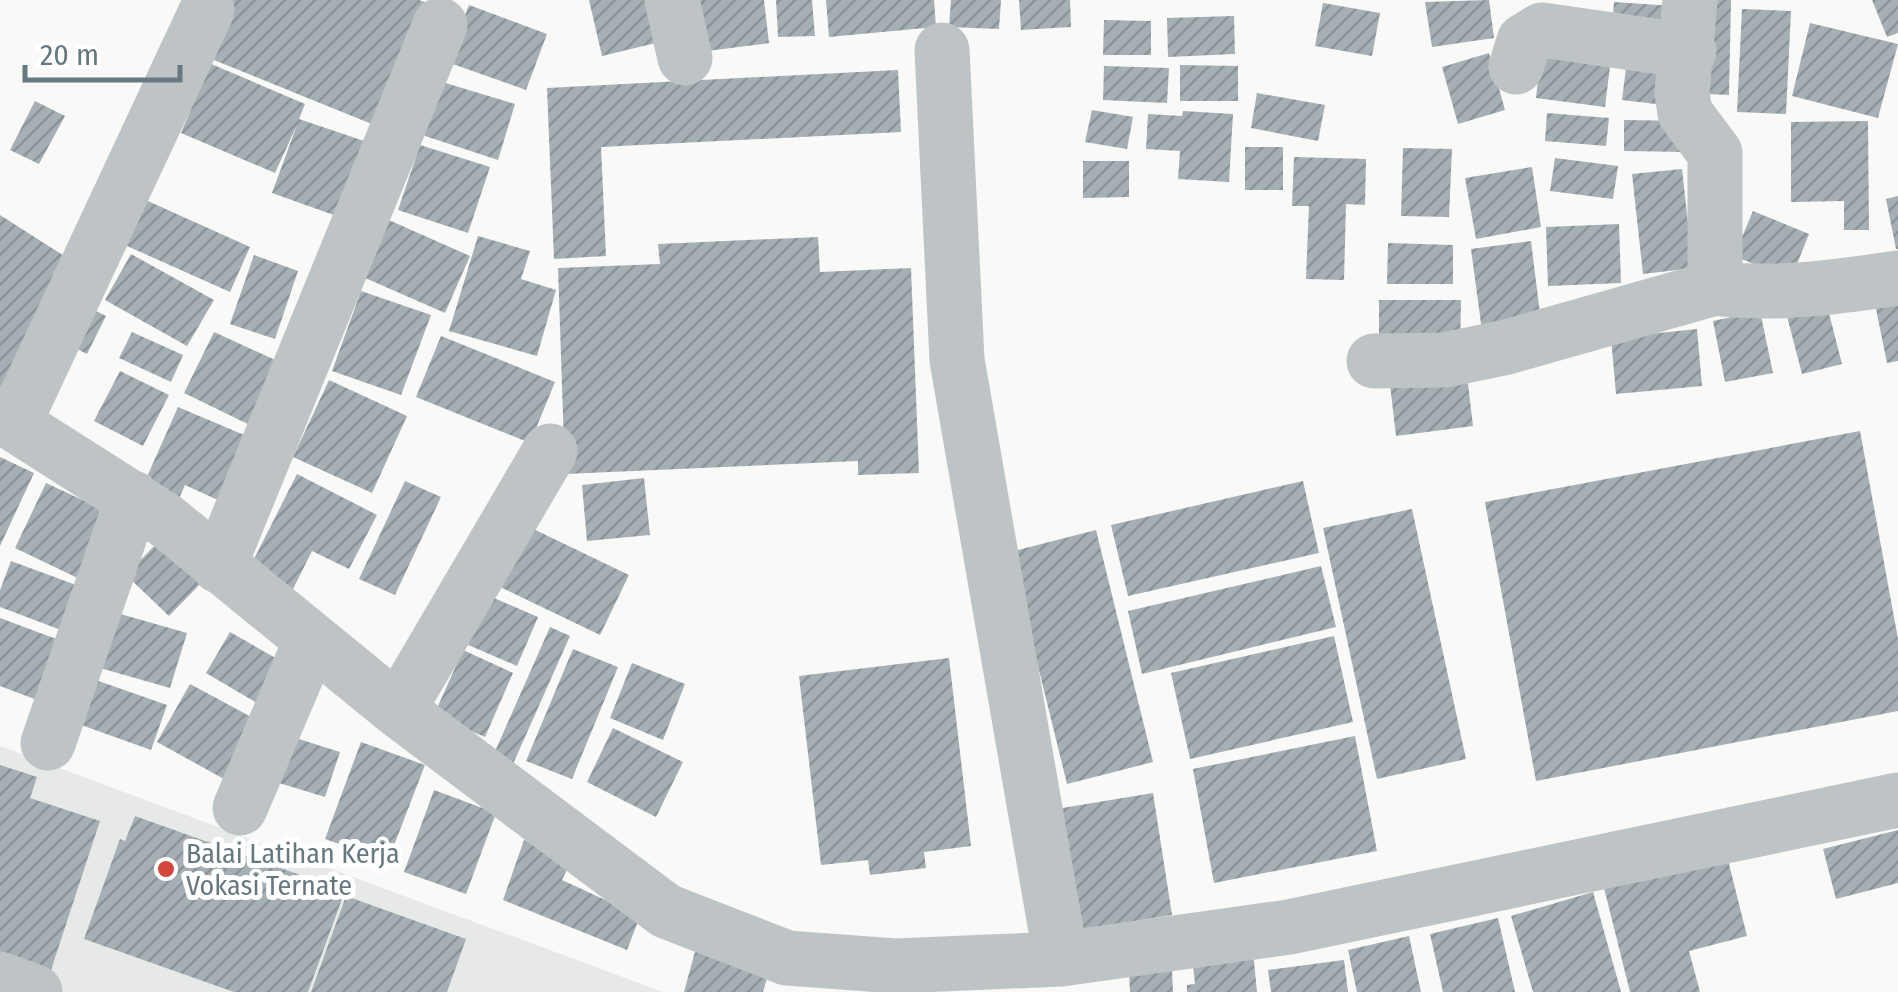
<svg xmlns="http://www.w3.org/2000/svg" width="1898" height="992" viewBox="0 0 1898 992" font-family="'Fira Sans Condensed',sans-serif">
	<defs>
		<pattern id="building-hatch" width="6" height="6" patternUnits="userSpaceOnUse" patternTransform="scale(2.5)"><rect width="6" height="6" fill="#a6b0b4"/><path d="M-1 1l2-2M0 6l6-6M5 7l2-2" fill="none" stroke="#8b9498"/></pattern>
	</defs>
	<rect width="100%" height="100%" fill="#f9f9f7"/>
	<!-- built -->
	<path fill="#e7e9e8" d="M0 746 663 992H0Z"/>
	<!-- building -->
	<path fill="url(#building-hatch)" d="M223 0H419L434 6 384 129 209 58Z
		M589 0H654L664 41 602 56Z
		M693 0H764L769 43 700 52Z
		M776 0H812L815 36 778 37Z
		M826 0H934L936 27 829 37Z
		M951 0H1001L999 29 949 27Z
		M1019 0H1070L1071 27 1021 30Z
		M1489 0 1494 38 1432 47 1425 2Z
		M1707 0H1731L1729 95 1706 94Z
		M1872 0H1898V33L1887 37Z
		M1614 2 1673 6 1671 36 1612 31Z
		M1323 3 1380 13 1372 56 1315 46Z
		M469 5 547 34 526 90 447 62Z
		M1742 9 1791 11 1786 114 1737 112Z
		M1234 16 1235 54 1168 57 1167 18Z
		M1104 20 1151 21V55H1103Z
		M1810 23 1898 44 1878 118 1792 96Z
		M1543 34 1613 42 1605 107 1536 98Z
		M1629 44 1670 49 1664 105 1622 100Z
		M1489 53 1505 110 1458 124 1442 67Z
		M195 57 305 104 299 119 370 143 342 218 272 193 297 125 275 173 181 133 197 95Z
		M1180 65 1238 66V101H1180Z
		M1104 66 1169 68 1167 103 1103 100Z
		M898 70 901 132 601 147 606 256 554 259 547 88Z
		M439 81 515 104 498 160 422 135Z
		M1257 93 1325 105 1318 141 1251 128Z
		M35 101 65 116 39 164 10 150Z
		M1092 110 1133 117 1127 149 1085 142Z
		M1183 111 1233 114 1229 182 1178 179 1180 151 1146 149 1148 114 1182 116Z
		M1547 113 1609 118 1606 146 1545 141Z
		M1624 120 1688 121 1687 152 1624 151Z
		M1868 121 1869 230H1844V201L1791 202V122Z
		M420 145 490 167 468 233 398 210Z
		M1245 147H1283V190H1245Z
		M1403 148 1452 149 1449 217 1401 216Z
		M1294 157 1366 159 1365 205 1346 204 1344 280 1306 279 1309 206H1292Z
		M1555 158 1618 166 1613 199 1550 191Z
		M1083 161H1129V197L1083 198Z
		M1532 167 1541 227 1476 239 1465 178Z
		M1682 169 1693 268 1643 274 1632 174Z
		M1898 196V249H1896L1886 199Z
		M139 197 250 247 230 292 118 242Z
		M1753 211 1809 234 1791 279 1734 256Z
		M0 215 80 266 0 391Z
		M382 217 470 256 445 313 356 274Z
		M1619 224 1621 283 1548 286 1546 227Z
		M478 236 530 251 521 279 556 290 537 356 449 331Z
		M818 237 820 272 911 268 919 473 858 475V461L565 474 558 268 660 264 658 244Z
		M1531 241 1541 322 1482 331 1471 249Z
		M1388 243 1453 245V284H1387Z
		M131 254 214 300 187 346 105 300Z
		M254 255 298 271 275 339 230 324Z
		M1898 288V361L1887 363 1873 294Z
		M1823 290 1842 364 1802 374 1783 301Z
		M361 291 431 315 401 395 332 371Z
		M1379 300H1461L1460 353 1379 352Z
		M78 302 106 316 87 354 59 340Z
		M1760 311 1773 373 1725 382 1713 321Z
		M1697 329 1702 386 1616 394 1611 338Z
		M132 332 183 355 171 382 119 358Z
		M214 332 286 365 256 428 184 393Z
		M441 336 555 382 530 443 416 397Z
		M1466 367 1473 426 1396 436 1389 376Z
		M120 371 169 395 143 446 94 421Z
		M329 380 407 416 372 493 293 457Z
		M178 407 261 442 233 507 185 485 177 503 142 488Z
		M1860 431 1898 639V711L1536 781 1485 502Z
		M0 457 34 473 0 546Z
		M297 474 377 515 349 569 312 551 292 591 249 569Z
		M644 478 650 535 587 541 582 485Z
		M405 481 441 497 395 595 359 579Z
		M1303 481 1319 553 1128 596 1111 525Z
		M46 483 119 517 88 583 15 548Z
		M1412 509 1466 759 1377 779 1323 528Z
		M523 524 629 575 600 635 494 584Z
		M1096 530 1153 762 1067 784 1010 552Z
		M159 541 202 582 169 616 126 575Z
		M11 561 87 589 69 633 0 607V590Z
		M1321 566 1336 627 1142 674 1128 611Z
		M480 592 538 617 517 666 459 641Z
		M117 613 187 633 170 688 100 668Z
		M0 618 67 643 45 703 0 686Z
		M550 627 570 636 513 764 493 756Z
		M230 632 286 664 262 706 206 673Z
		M1334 636 1353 722 1190 759 1171 673Z
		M573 649 618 667 572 779 526 761Z
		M463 650 513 673 485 737 434 715Z
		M949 658 971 846 924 852 926 868 870 875 868 860 821 865 799 676Z
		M632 663 685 684 663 740 610 718Z
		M90 678 167 705 151 750 73 722Z
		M190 684 266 725 233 784 157 742Z
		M613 728 683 762 656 817 587 782Z
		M280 733 340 752 325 797 266 779Z
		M1355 736 1377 851 1214 883 1193 769Z
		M361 742 425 765 388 861 325 839Z
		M0 765 37 777 30 798 100 821 49 976 0 960Z
		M434 790 496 813 466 894 404 872Z
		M1153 793 1172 915 1074 931 1056 809Z
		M135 816 345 891 308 992H234L84 939 120 839 125 841Z
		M1898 830V883L1836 899 1823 849Z
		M524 840 571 861 562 880 640 916 627 950 503 900Z
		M1727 856 1747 936 1689 951 1700 992H1630L1604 888Z
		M1593 892 1621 992H1533L1511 916Z
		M346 896 466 939 447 992H311Z
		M1498 918 1515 992H1443L1430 934Z
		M1409 936 1421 992H1357L1348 950Z
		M696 948 770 968 763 992H684Z
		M1253 951 1257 992H1187V985L1195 984 1192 957Z
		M1344 960 1348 992H1271L1268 970Z
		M1172 970 1173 992H1130L1129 972Z"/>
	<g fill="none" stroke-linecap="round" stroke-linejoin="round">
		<!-- street -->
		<path stroke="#bec4c6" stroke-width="55" d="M672 0 685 58
			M1690 0 1682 92 1685 113 1715 153V288C1777 296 1837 287 1898 278
			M942 50 957 360 1061 959
			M1516 67 1524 41 1542 30 1689 51
			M1374 361 1445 360 1507 347 1715 288
			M0 415 165 520 398 710 666 911 787 958 895 966 1061 959 1289 927 1898 800
			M14 423 207 10
			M219 566 440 25
			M398 710 550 451
			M48 743 133 498
			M240 808 311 641
			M0 979 35 992"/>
	</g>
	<!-- markers -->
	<circle fill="#d6473b" stroke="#fff" stroke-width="4" cx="166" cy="869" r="10"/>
	<g text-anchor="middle" stroke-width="10" stroke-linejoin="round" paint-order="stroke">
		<!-- poi labels -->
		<g font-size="28" fill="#667980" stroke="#fff" text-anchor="start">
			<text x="186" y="863">Balai Latihan Kerja<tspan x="186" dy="32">Vokasi Ternate</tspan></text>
		</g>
	</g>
	<!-- scale -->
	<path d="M25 65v15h155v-15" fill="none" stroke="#667980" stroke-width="5"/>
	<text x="40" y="65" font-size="30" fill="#667980" stroke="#ffffff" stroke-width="8" paint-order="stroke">20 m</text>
</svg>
